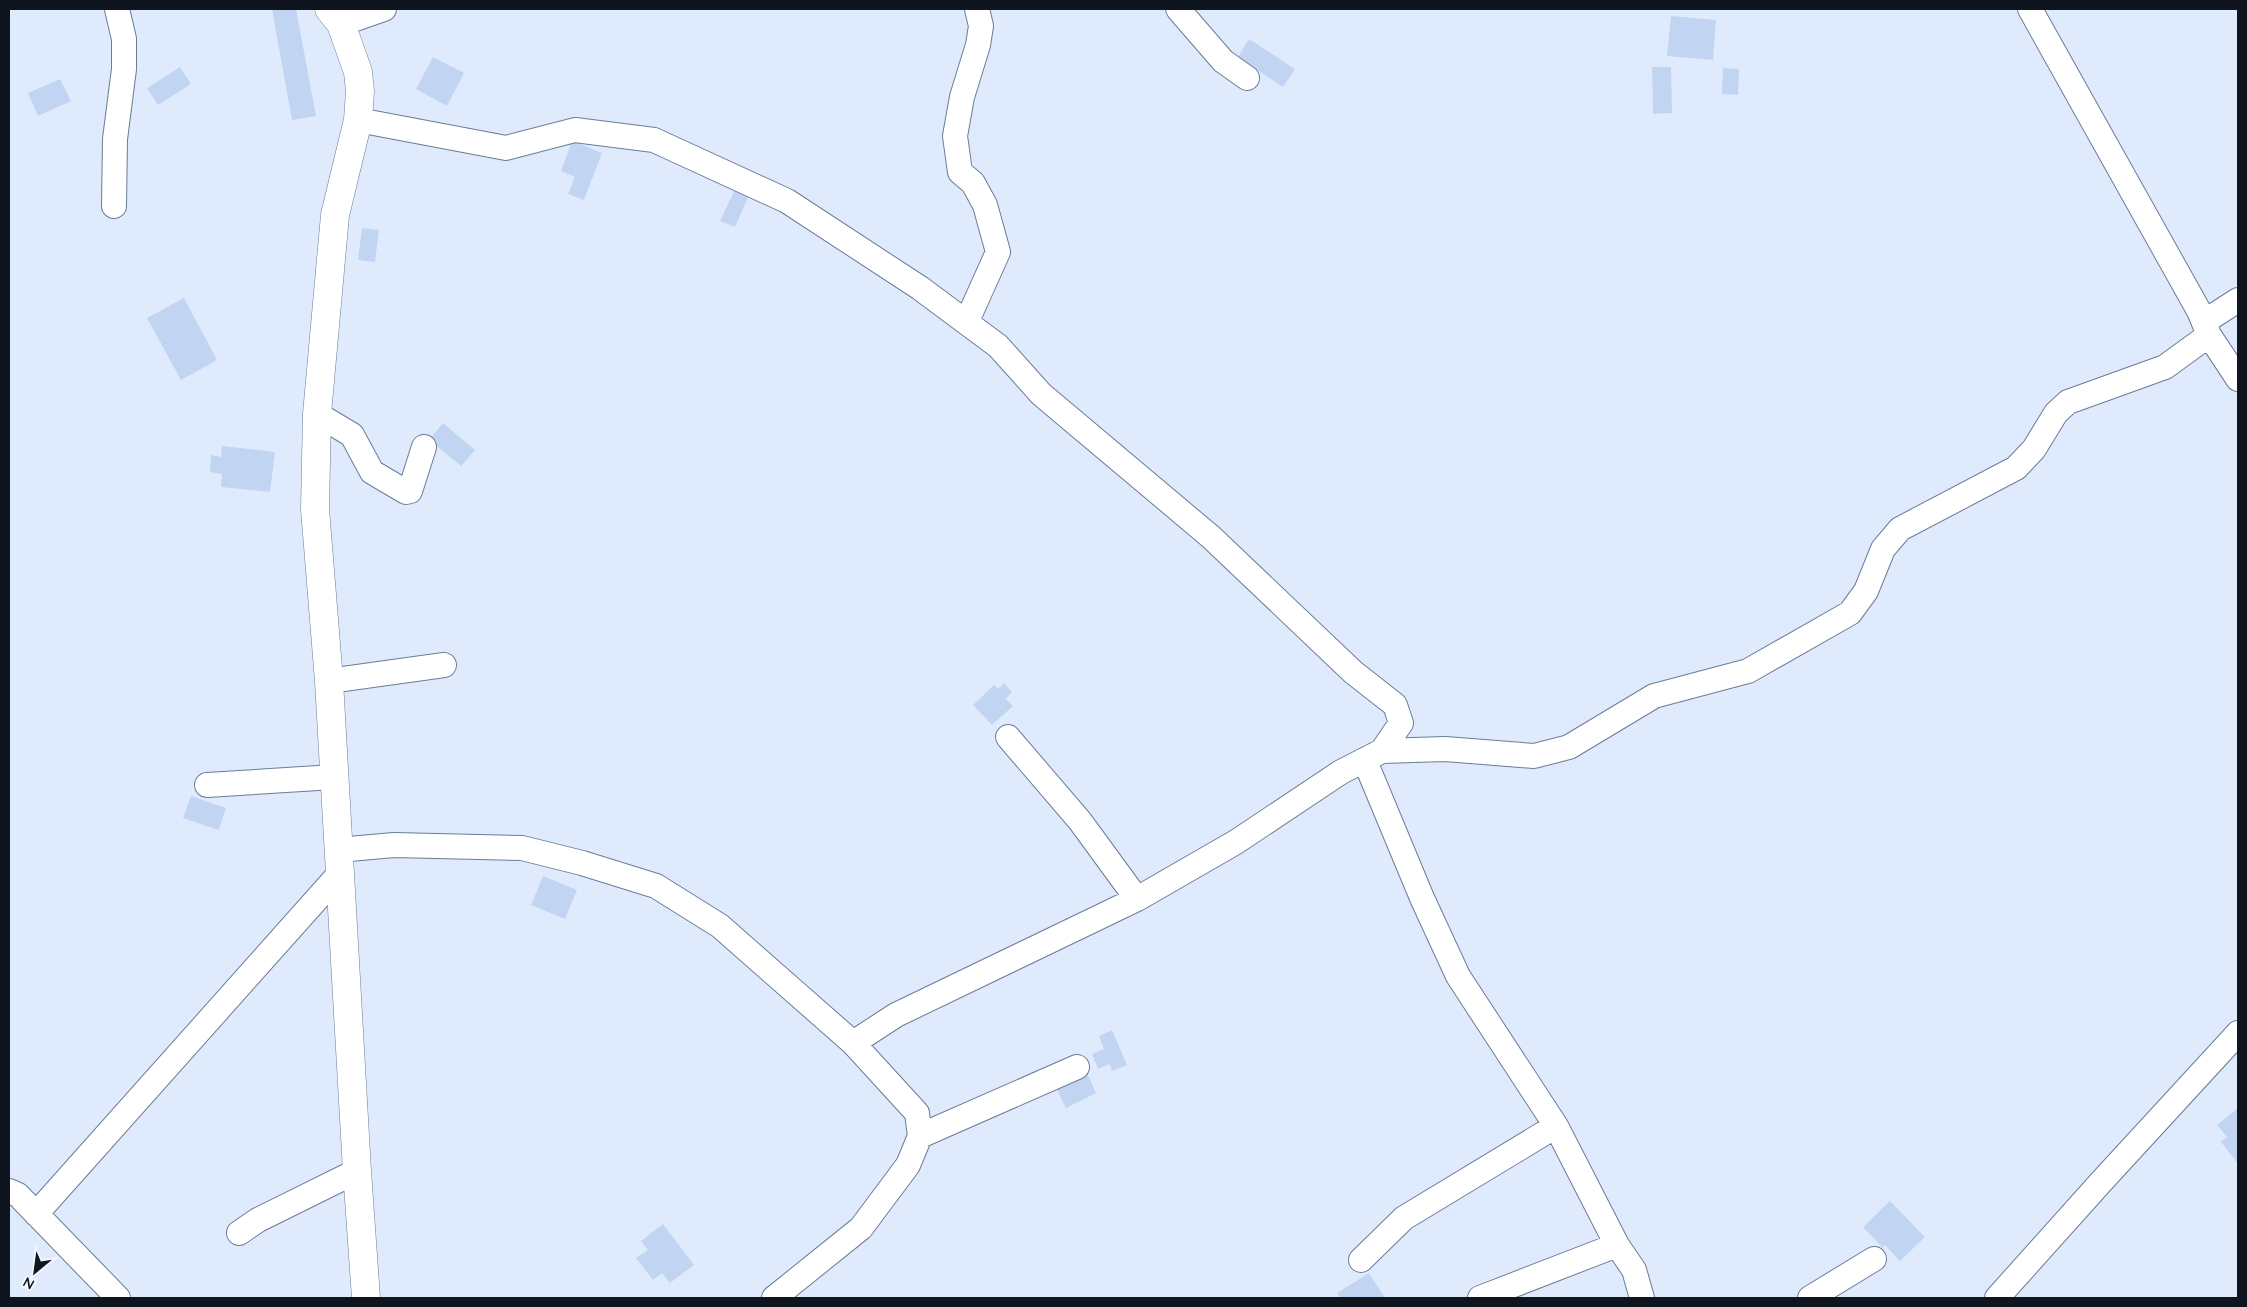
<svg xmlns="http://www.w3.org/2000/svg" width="2247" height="1307" viewBox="0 0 2247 1307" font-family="Quicksand,sans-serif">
	<rect width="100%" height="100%" fill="#dfebfd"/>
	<!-- building -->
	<path fill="#c1d5f3" d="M272 9H296L316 116 292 120Z
		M1671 16 1716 20 1713 60 1667 56Z
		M1249 39 1295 69 1283 87 1238 57Z
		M433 57 464 73 447 106 416 89Z
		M180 67 191 84 158 105 147 88Z
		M1652 67H1671L1672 113 1653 114Z
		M1723 68 1739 69 1738 95 1722 94Z
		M60 79 71 101 38 116 28 93Z
		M572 141 602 153 584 200 568 194 575 177 561 171Z
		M736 187 750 193 735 227 720 221Z
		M362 228 379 230 375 262 358 260Z
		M184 298 217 360 181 380 147 318Z
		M443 423 475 450 461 466 429 440Z
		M222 446 275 452 270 492 221 487 222 474 210 472 211 455 221 457Z
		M1004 683 1012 692 1006 699 1013 706 992 725 973 705 994 685 998 689Z
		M191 796 226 808 219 830 183 818Z
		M543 876 577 890 565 919 531 905Z
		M1112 1030 1127 1065 1112 1071 1110 1064 1098 1069 1092 1054 1104 1049 1099 1036Z
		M1087 1073 1096 1093 1066 1108 1056 1088Z
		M2238 1108V1164L2221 1142 2227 1137 2217 1125Z
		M1890 1201 1925 1237 1900 1261 1885 1245 1883 1248 1863 1227Z
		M663 1224 694 1265 670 1283 662 1273 653 1280 636 1258 648 1250 641 1241Z
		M1369 1273 1385 1298H1340L1337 1293Z"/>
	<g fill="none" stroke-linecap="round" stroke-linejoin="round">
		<defs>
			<path id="street" d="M1178 9 1223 61 1247 78
				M341 24 384 9
				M358 120 506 148 575 130 654 140 787 201 920 288 998 346 1041 394 1211 537 1353 672 1395 705 1401 723 1382 751 1341 772 1236 842 1137 899 896 1015 853 1043
				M114 206 115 139 124 69V39L117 9
				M967 321 998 252 985 205 973 183 960 172 955 136 962 97 978 45 981 26 977 9
				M2204 322 2238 300
				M2209 335 2238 379
				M317 414 352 435 372 472 406 492 410 491 424 447
				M329 681 444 665
				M1008 737 1080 821 1137 899
				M1382 751 1445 749 1534 756 1569 747 1654 696 1748 671 1850 613 1866 591 1883 549 1900 529 2016 468 2034 449 2056 413 2068 402 2165 367 2209 335 2199 311 2030 9
				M1365 761 1422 898 1458 976 1556 1126 1617 1245 1634 1270 1642 1298
				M207 785 334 777
				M338 850 394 845 522 848 582 863 656 886 720 926 853 1043 917 1113 920 1136 908 1165 861 1228 774 1298
				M920 1136 1077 1067
				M9 1191 18 1195 118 1298
				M36 1214 341 872
				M239 1233 258 1220 357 1171
				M1361 1260 1404 1218 1556 1126
				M1480 1298 1617 1245
				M1810 1298 1874 1259
				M1997 1298 2101 1182 2238 1033"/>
			<path id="secondary" d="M329 9 341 24 358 72 360 91 358 120 335 215 317 414 315 509 329 681 357 1171 366 1298"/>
		</defs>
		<!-- street casing -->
		<use href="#street" stroke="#6b7c97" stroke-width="26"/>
		<!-- secondary casing -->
		<use href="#secondary" stroke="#6b7c97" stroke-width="29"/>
		<!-- street -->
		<use href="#street" stroke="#fff" stroke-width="24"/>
		<!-- secondary -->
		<use href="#secondary" stroke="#fff" stroke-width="28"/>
	</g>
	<!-- border -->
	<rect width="2247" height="1307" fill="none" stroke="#0e151f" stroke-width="20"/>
	<!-- north arrow -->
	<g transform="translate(35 1272) rotate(209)" stroke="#f3f7fd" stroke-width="4" paint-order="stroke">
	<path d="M0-4L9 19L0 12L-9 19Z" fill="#0e151f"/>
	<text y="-8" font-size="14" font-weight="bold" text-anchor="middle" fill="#0e151f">N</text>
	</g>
</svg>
